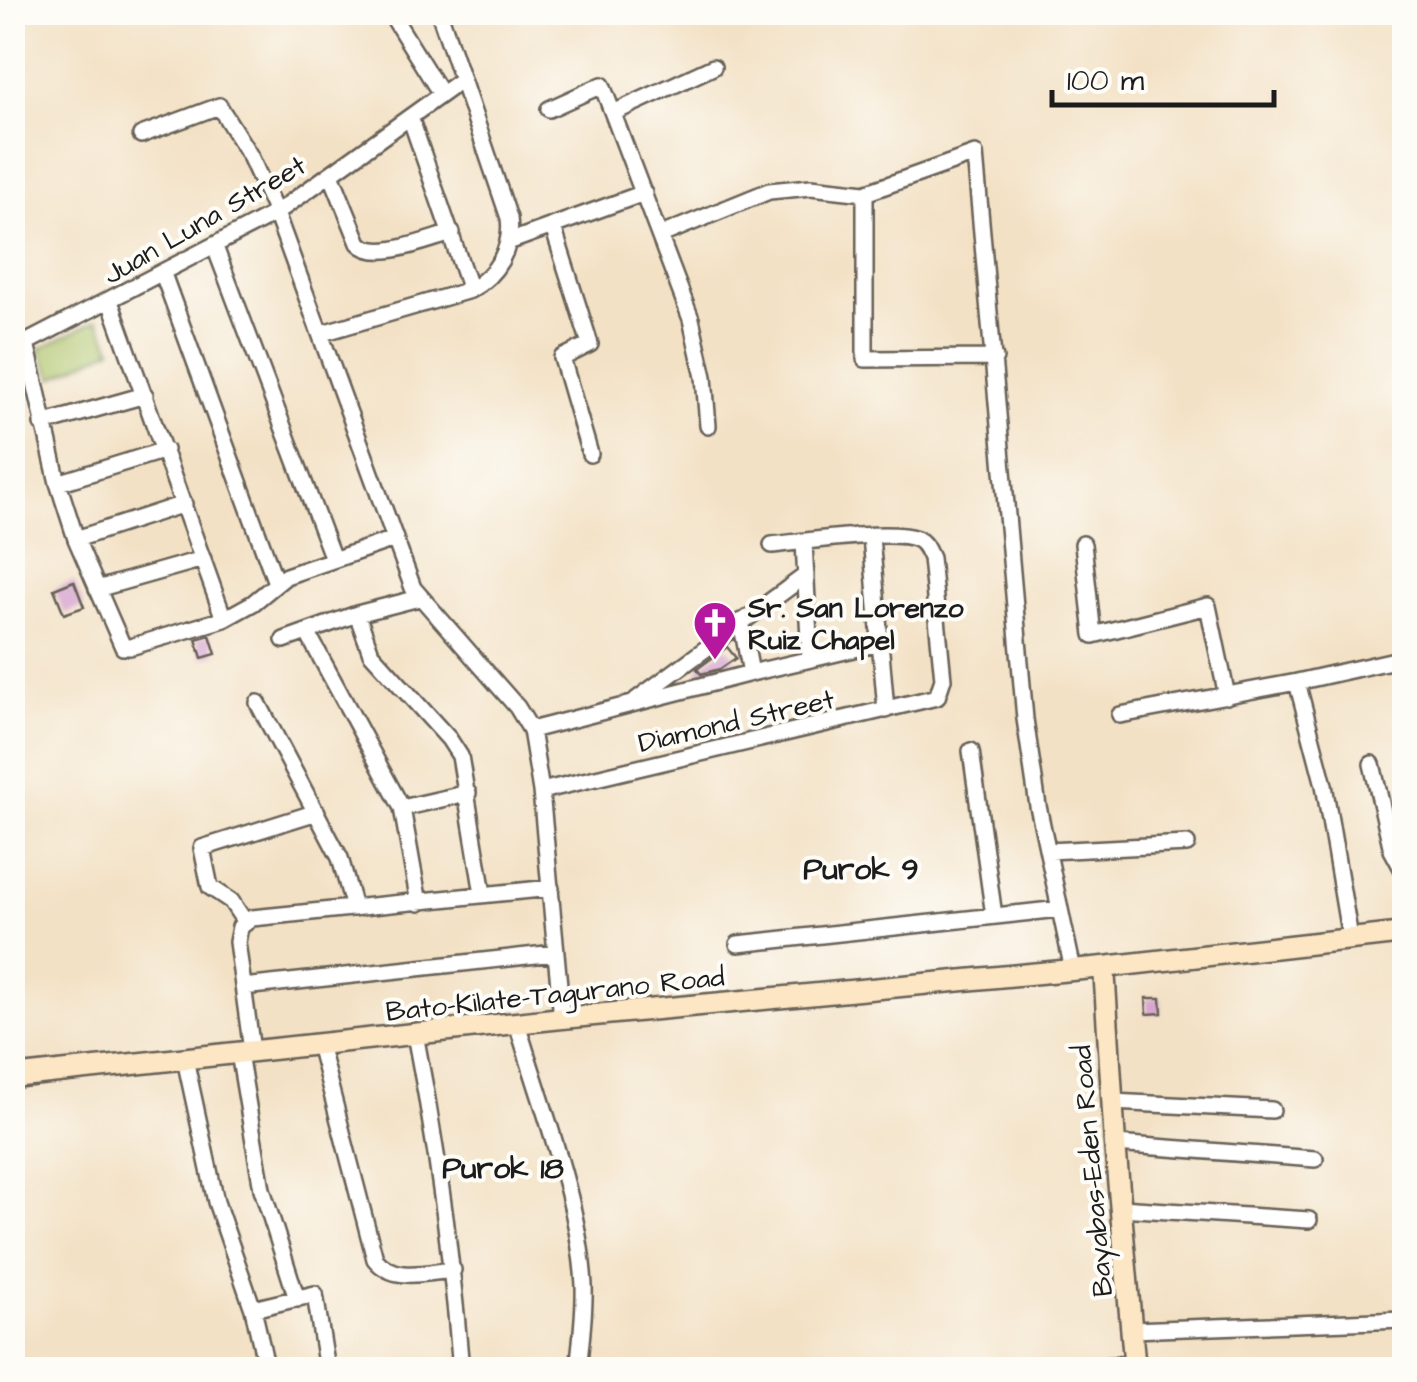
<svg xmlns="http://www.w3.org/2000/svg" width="1417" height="1382" viewBox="0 0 1417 1382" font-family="'Architects Daughter',sans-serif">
	<rect width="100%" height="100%" fill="#fdfcf7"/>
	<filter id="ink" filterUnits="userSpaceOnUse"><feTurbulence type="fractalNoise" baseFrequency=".01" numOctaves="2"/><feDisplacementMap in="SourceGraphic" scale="20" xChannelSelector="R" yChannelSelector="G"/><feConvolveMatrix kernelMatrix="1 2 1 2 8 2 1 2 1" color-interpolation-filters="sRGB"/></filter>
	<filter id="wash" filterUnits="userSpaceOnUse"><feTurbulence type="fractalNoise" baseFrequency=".0048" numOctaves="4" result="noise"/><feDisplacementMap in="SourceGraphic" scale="40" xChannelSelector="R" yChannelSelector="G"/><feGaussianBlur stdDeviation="2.25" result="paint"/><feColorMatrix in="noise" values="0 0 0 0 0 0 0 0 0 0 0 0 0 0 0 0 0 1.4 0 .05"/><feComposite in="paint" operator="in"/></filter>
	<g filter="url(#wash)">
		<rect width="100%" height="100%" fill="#f3e1c5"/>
		<!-- green -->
		<path fill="#acc368" stroke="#647042" stroke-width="2.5" d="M98 320 112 349 53 378 39 349Z"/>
		<g id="blocks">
			<!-- building -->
			<path fill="#d5a1ce" d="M74 581 84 607 64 614 54 589Z
				M210 635 216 654 202 658 196 639Z
				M727 647 736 658 720 669 701 674 697 669Z
				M1146 998H1161L1162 1013 1147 1014Z"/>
		</g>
	</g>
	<g filter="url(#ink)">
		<use href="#blocks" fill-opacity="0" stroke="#676157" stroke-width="2.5"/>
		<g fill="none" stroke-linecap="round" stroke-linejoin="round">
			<defs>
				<path id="street" d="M390 12 441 94
					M549 109 602 85 691 319 704 377 708 426
					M613 113 713 67
					M410 117 470 290
					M141 135 219 106 250 156 276 213 413 588 517 707 531 730 541 791 562 1018
					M331 174 359 243C376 262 429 239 452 233
					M865 193V359L995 358
					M553 227 590 344 562 358 590 454
					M661 235 769 191 811 187 865 193 975 154 1025 719 1038 806 1073 970
					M511 241 644 193
					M215 247 333 559
					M163 274 276 583
					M110 301 224 619
					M322 333 470 290C497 275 513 248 509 218L439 12
					M26 343 58 483 76 539 123 647H130L224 619 253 603 286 576 394 539
					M12 350 276 213 460 81
					M42 424 145 395
					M58 483 165 450
					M871 537 886 710
					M76 539 184 504
					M804 542 810 658
					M1083 544 1093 635 1208 606 1227 696
					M97 589 203 559
					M357 614 371 653 449 739 460 756 483 894
					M741 621 751 673
					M307 632 402 808 419 903
					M284 640 357 614 419 598
					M1297 682 1324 785 1350 938
					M636 700 806 575
					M258 703 340 858 354 908
					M1120 715 1297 682 1404 658
					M531 730 751 673 880 643
					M971 751 994 916
					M1372 764 1392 850 1404 872
					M541 791 937 697 943 679 931 558C927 550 925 543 917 539 894 528 801 542 772 545
					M402 808 468 793
					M1048 851 1187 844
					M245 922 231 901 210 887 202 848 317 812
					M738 944 1060 909
					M243 987 555 953
					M517 1023C541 1105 579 1199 584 1285 585 1313 581 1341 578 1370
					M415 1034C437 1146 452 1256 461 1370
					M319 1044 375 1259C394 1283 427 1272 453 1270
					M252 1051 237 942 240 927 252 918 551 888
					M239 1053 262 1189 297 1299
					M185 1059 216 1202 253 1309 267 1370
					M1112 1102 1272 1110
					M1115 1144 1315 1159
					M1120 1208 1309 1220
					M253 1309 315 1294 327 1370
					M1131 1330 1404 1320
					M1064 1370 1134 1363"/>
				<path id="secondary" d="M1104 967 1115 1144 1135 1370
					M12 1077 562 1018 1104 967 1404 933"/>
			</defs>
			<!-- street casing -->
			<use href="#street" stroke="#676157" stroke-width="20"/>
			<!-- secondary casing -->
			<use href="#secondary" stroke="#676157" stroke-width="25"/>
			<!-- street -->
			<use href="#street" stroke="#fff" stroke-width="15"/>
			<!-- secondary -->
			<use href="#secondary" stroke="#fce6c4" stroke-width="20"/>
		</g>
	</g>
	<!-- icons -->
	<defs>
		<symbol id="church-pin" viewBox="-11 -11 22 30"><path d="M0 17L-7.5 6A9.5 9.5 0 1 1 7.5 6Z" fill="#b5179e" stroke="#fdfcf7"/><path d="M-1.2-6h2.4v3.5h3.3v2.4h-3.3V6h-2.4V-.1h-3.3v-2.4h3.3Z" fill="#fff"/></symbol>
	</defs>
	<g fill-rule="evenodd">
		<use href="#church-pin" x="690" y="598" width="50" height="68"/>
	</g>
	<g text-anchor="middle" stroke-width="8" stroke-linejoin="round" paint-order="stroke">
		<!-- street labels -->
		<g font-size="28" fill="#1c1c1c" stroke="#fdfcf7">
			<text transform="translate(204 219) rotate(-30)" y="10">Juan Luna Street</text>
			<text transform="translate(736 720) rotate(-13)" y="10">Diamond Street</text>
			<text transform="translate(555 993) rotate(-6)" y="10">Bato-Kilate-Tagurano Road</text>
			<text transform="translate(1091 1171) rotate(-95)" y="10">Bayabas-Eden Road</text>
		</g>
		<!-- poi labels -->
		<g font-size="28" font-weight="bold" fill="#1c1c1c" stroke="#fdfcf7" text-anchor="start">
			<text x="748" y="617">Sr. San Lorenzo<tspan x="748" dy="32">Ruiz Chapel</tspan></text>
		</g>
		<!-- neighbourhood labels -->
		<g font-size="30" font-weight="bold" fill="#1c1c1c" stroke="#fdfcf7">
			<text x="861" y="879">Purok 9</text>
			<text x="503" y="1178">Purok 18</text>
		</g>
	</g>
	<!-- margin -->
	<rect width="1417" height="1382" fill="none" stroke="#fdfcf7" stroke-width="50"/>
	<!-- scale -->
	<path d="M1052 90v15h222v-15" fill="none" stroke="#1c1c1c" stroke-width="5"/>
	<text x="1067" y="90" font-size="30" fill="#1c1c1c" stroke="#fdfcf7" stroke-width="8" paint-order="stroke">100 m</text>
</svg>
